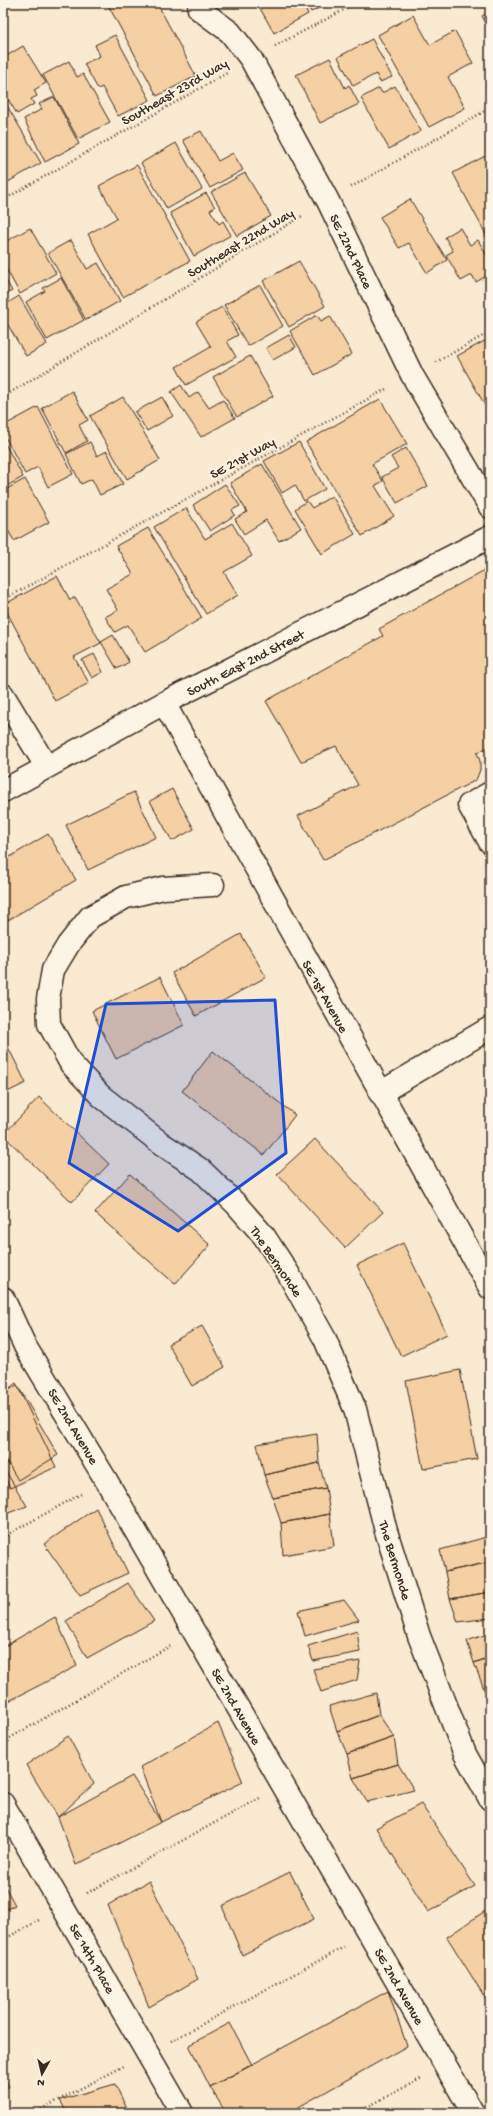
<svg xmlns="http://www.w3.org/2000/svg" width="493" height="2116" viewBox="0 0 493 2116" font-family="'Gochi Hand',sans-serif">
	<rect width="100%" height="100%" fill="#faead2"/>
	<filter id="ink" filterUnits="userSpaceOnUse"><feTurbulence type="fractalNoise" baseFrequency=".025" numOctaves="2"/><feDisplacementMap in="SourceGraphic" scale="8" xChannelSelector="R" yChannelSelector="G"/><feConvolveMatrix kernelMatrix="1 2 1 2 8 2 1 2 1" color-interpolation-filters="sRGB"/></filter>
	<g filter="url(#ink)">
		<!-- building -->
		<path fill="#f5d0a5" stroke="#3b2a1e" d="M107 3H157L196 76 157 96Z
			M257 3H302L308 14 274 33Z
			M306 3H328L311 12Z
			M490 11V31L482 16Z
			M413 15 430 45 455 31 473 63 448 77 465 108 429 127 378 35Z
			M115 35 150 100 118 116 102 87 98 89 84 64 100 56 95 45Z
			M372 39 392 77 380 82 376 74 353 86 338 57Z
			M23 46 46 83 34 90 37 96 31 99 34 104 17 114 3 91V58Z
			M330 58 345 88 349 85 359 104 320 123 296 75Z
			M69 61 77 77 83 74 110 122 78 139 43 75Z
			M395 86 421 131 389 149 361 98 379 88 382 93Z
			M54 97 79 144 45 162 24 119 42 109 39 104Z
			M3 99 41 163 8 182 3 174Z
			M201 131 218 161 233 153 243 170 210 188 183 140Z
			M176 143 202 189 167 209 141 163Z
			M489 154 490 155V242L453 173Z
			M137 165 190 261 123 297 88 234 117 218 99 186Z
			M245 173 271 216 237 236 211 192Z
			M206 193 215 207 210 210 219 224 223 221 231 235 194 256 170 213Z
			M410 199 447 260 427 273 409 243 399 248 380 217Z
			M30 228 56 273 20 294 3 263V243Z
			M460 228 470 245 478 240 490 261V274L476 282 472 275 461 281 446 255 453 251 445 237Z
			M71 240 87 269 98 263 120 301 86 320 48 253Z
			M299 261 325 306 289 327 263 281Z
			M3 275 12 291 3 296Z
			M61 278 84 320 47 340 26 302 45 291 43 288Z
			M260 285 283 326 248 346 224 305Z
			M19 296 47 344 26 356 8 325 3 328V306Z
			M222 307 238 335 227 341 236 357 186 385 176 367 211 347 196 322Z
			M317 315 321 321 330 316 352 354 315 375 290 331Z
			M289 335 296 347 273 360 266 348Z
			M490 338V414L457 356Z
			M250 356 273 396 237 417 213 377Z
			M181 385 189 398 198 392 209 408 223 400 235 418 201 437 171 392Z
			M72 391 88 420 79 425 87 441 66 453 42 408Z
			M123 397 160 460 127 479 90 416Z
			M162 397 173 416 147 431 135 412Z
			M380 399 407 444 372 464 383 481 375 486 394 516 362 536 306 442Z
			M38 407 73 474 48 487 38 467 25 474 3 433V426Z
			M3 440 23 477 3 488Z
			M90 442 97 456 107 451 123 484 100 495 92 479 81 484 66 454Z
			M299 442 325 489 304 501 295 485 282 493 264 461Z
			M406 448 428 486 397 503 382 477 398 468 391 457Z
			M262 464 301 528 279 541 266 520 244 534 235 519 247 512 230 483Z
			M25 479 49 522 14 541 3 521V491Z
			M225 484 240 506 232 510 235 515 210 531 193 505Z
			M332 496 355 534 322 554 295 509 307 501 312 508Z
			M186 508 205 539 232 523 252 556 224 572 238 595 206 614 154 527Z
			M148 528 202 618 145 652 128 625 115 632 105 617 118 610 106 589 133 574 116 546Z
			M3 536 8 546 3 548Z
			M490 567V746L477 753 480 761V770L476 780 323 860 298 816 358 785 336 746 301 762 266 701 383 636 379 629Z
			M57 576 70 600 75 597 101 643 74 657 89 683 55 701 3 605Z
			M113 635 129 662 117 669 101 642Z
			M94 654 103 672 92 678 82 660Z
			M172 789 194 829 172 841 150 801Z
			M134 792 156 837 88 870 66 825Z
			M48 834 76 880 3 923V861Z
			M241 934 266 977 196 1016 172 973Z
			M160 977 184 1025 116 1059 92 1011Z
			M3 1037 26 1083 3 1094Z
			M213 1051 295 1115 264 1155 182 1091Z
			M39 1097 109 1164 72 1202 3 1135Z
			M315 1139 383 1212 345 1248 277 1174Z
			M130 1174 210 1245 175 1284 95 1213Z
			M403 1243 447 1334 401 1356 357 1265Z
			M202 1326 225 1367 192 1386 168 1344Z
			M460 1370 477 1459 423 1469 406 1381Z
			M16 1383 58 1455 18 1480 3 1455V1393Z
			M17 1385 56 1467 10 1488 3 1473V1394Z
			M317 1434 319 1463 264 1475 257 1444Z
			M319 1463 326 1488 273 1498 264 1475Z
			M3 1467 27 1506 3 1515Z
			M326 1488 330 1514 281 1523 273 1498Z
			M96 1508 128 1573 80 1595 44 1544Z
			M330 1514 334 1546 283 1555 281 1523Z
			M490 1536V1562L445 1572 440 1550Z
			M490 1562V1592L450 1599 445 1572Z
			M128 1583 154 1621 87 1658 66 1621Z
			M490 1592V1618L458 1622 450 1599Z
			M344 1600 359 1620 305 1636 298 1611Z
			M55 1617 77 1666 3 1704V1647Z
			M357 1631 360 1652 313 1661 308 1646Z
			M490 1633V1657L474 1663 467 1641Z
			M490 1657V1687L484 1689 474 1663Z
			M360 1661 357 1680 321 1692 313 1669Z
			M490 1687V1706L484 1689Z
			M376 1693 379 1715 337 1731 329 1706Z
			M379 1715 394 1737 347 1754 337 1731Z
			M218 1723 243 1782 161 1822 140 1767Z
			M68 1736 94 1784 58 1817 26 1765Z
			M394 1737 398 1764 353 1778 347 1754Z
			M398 1764 414 1790 367 1802 353 1778Z
			M132 1776 161 1822 76 1865 58 1817Z
			M421 1804 475 1886 428 1912 376 1828Z
			M290 1872 314 1919 242 1955 222 1906Z
			M149 1881 198 1979 149 2007 108 1905Z
			M3 1883 15 1905 3 1911Z
			M485 1911 490 1917V1997L486 1999 447 1937Z
			M388 1991 407 2046 288 2113H226L210 2087Z
			M230 2023 252 2065 210 2087 189 2045Z
			M3 2074 9 2087 3 2090Z
			M115 2084 129 2113H67L60 2100Z"/>
		<g fill="none" stroke-linecap="round" stroke-linejoin="round">
			<defs>
				<path id="minor" d="M199 9 230 32 251 59 328 201 412 375 490 507
					M3 695 46 766
					M164 703 490 1288
					M3 791 164 703 490 537
					M490 793 469 805 490 842
					M213 885 163 888 126 897 90 917 68 945 53 970 48 999 49 1024 71 1064 101 1096 162 1144 201 1170 236 1204 264 1236 288 1273 325 1339 355 1409 386 1531 419 1636 465 1754 490 1799
					M380 1093 490 1028
					M3 1298 25 1346 106 1480 473 2113
					M3 1804 182 2113"/>
			</defs>
			<!-- minor casing -->
			<use href="#minor" stroke="#3b2a1e" stroke-width="25"/>
			<!-- path -->
			<path stroke="#3b2a1e" stroke-width="2.5" stroke-dasharray="1 3" stroke-linecap="butt" d="M275 46 357 3
				M351 187 490 108
				M3 200 227 73
				M436 362 490 332
				M3 397 304 215
				M3 600 388 388
				M3 1537 81 1494
				M3 1742 170 1646
				M87 1893 260 1798
				M3 1940 39 1920
				M171 2041 344 1947
				M34 2113 124 2066
				M356 2113 422 2078"/>
			<!-- minor -->
			<use href="#minor" stroke="#fcf5e5" stroke-width="22"/>
		</g>
	</g>
	<!-- marked area -->
	<path fill="#1d4ed8" fill-opacity="0.2" stroke="#1d4ed8" stroke-width="3" stroke-linejoin="round" d="M275 1000 286 1153 178 1231 69 1163 106 1004Z"/>
	<g text-anchor="middle" stroke-width="3.5" stroke-linejoin="round" paint-order="stroke">
		<!-- street labels -->
		<g font-size="14" fill="#3b2a1e" stroke="#fcf5e5">
			<text transform="translate(174 91) rotate(-30)" y="5">Southeast 23rd Way</text>
			<text transform="translate(240 242) rotate(-31)" y="5">Southeast 22nd Way</text>
			<text transform="translate(352 251) rotate(64)" y="5">SE 22nd Place</text>
			<text transform="translate(242 457) rotate(-29)" y="5">SE 21st Way</text>
			<text transform="translate(245 662) rotate(-27)" y="5">South East 2nd Street</text>
			<text transform="translate(326 996) rotate(61)" y="5">SE 1st Avenue</text>
			<text transform="translate(277 1261) rotate(56)" y="5">The Bermonde</text>
			<text transform="translate(74 1426) rotate(59)" y="5">SE 2nd Avenue</text>
			<text transform="translate(396 1560) rotate(73)" y="5">The Bermonde</text>
			<text transform="translate(237 1706) rotate(60)" y="5">SE 2nd Avenue</text>
			<text transform="translate(93 1958) rotate(60)" y="5">SE 14th Place</text>
			<text transform="translate(400 1986) rotate(60)" y="5">SE 2nd Avenue</text>
		</g>
	</g>
	<!-- margin -->
	<rect width="493" height="2116" fill="none" stroke="#fcf5e5" stroke-width="16"/>
	<rect x="8" y="8" width="477" height="2100" fill="none" stroke="#3b2a1e" stroke-width="1.5" filter="url(#ink)"/>
	<!-- north arrow -->
	<g transform="translate(42 2074) rotate(188)" stroke="#fcf5e5" stroke-width="3" paint-order="stroke">
	<path d="M0-3L7 15L0 10L-7 15Z" fill="#3b2a1e"/>
	<text y="-6" font-size="11" font-weight="bold" text-anchor="middle" fill="#3b2a1e">N</text>
	</g>
</svg>
